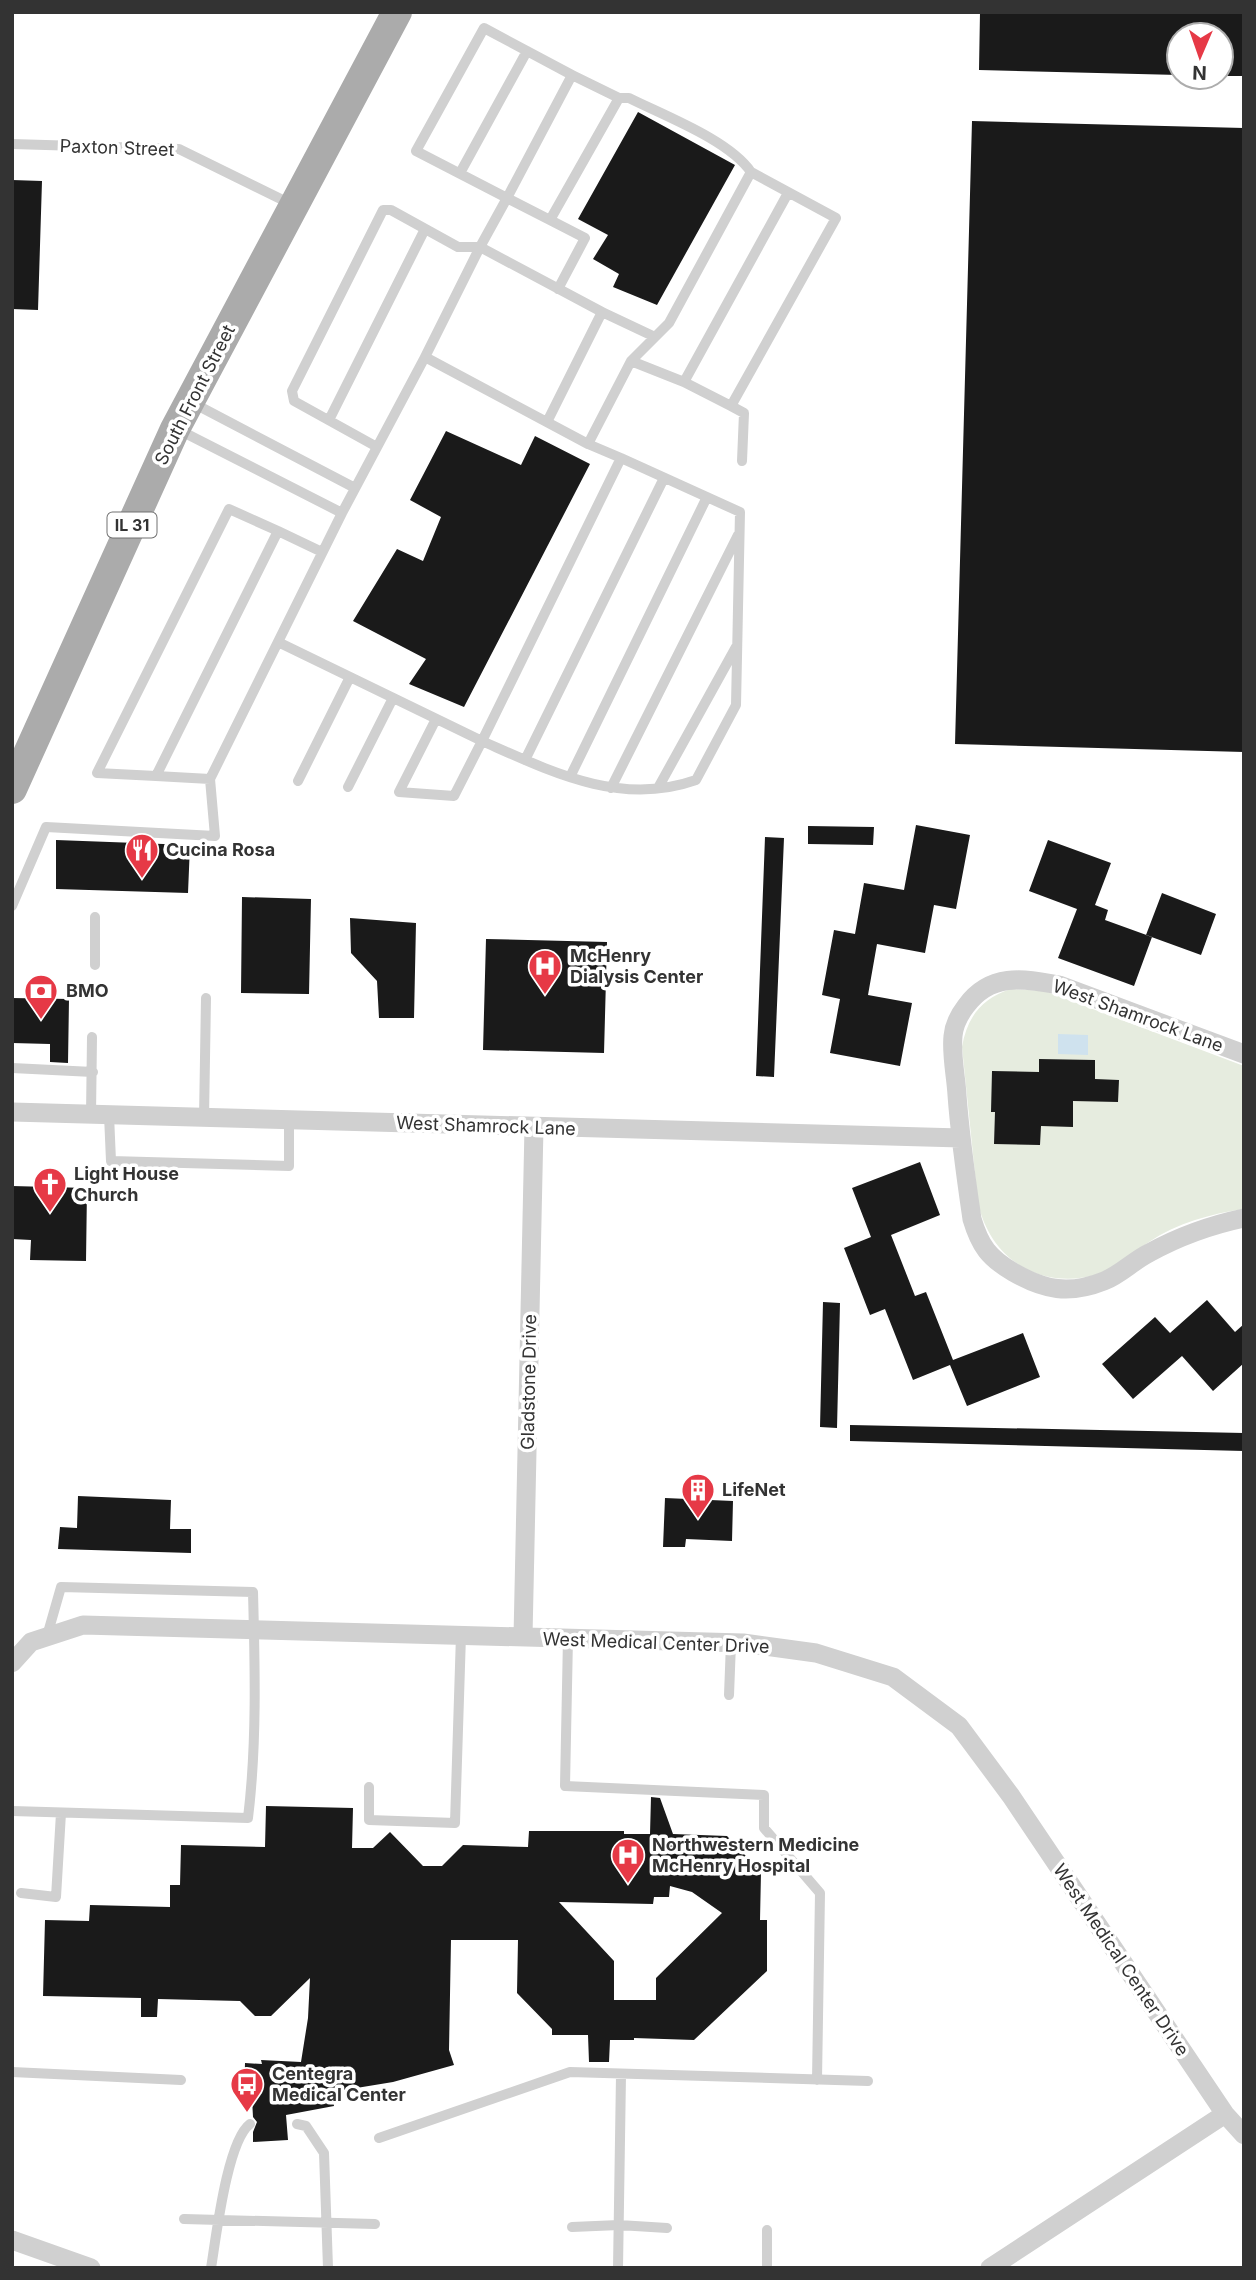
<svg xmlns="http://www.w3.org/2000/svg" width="1256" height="2280" viewBox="0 0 1256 2280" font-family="Inter,sans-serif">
	<rect width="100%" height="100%" fill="#fff"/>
	<!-- green -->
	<path fill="#e6ecdf" d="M1011 989 1045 991 1244 1066V1209C1210 1214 1177 1223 1149 1242 1133 1252 1117 1268 1099 1274 1042 1291 991 1261 978 1203L962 1047C967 1017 982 998 1011 989Z"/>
	<!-- water -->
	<path fill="#cfe2ee" d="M1058 1034 1088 1035V1055L1058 1054Z"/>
	<!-- building -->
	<path fill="#1a1a1a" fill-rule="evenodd" d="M980 12H1244V76H1221V35H1179V75L979 70Z
		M638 112 735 165 657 305 613 287 619 274 593 259 608 235 578 219Z
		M972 121 1244 128V752L955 744Z
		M12 180 42 181 38 310 12 309Z
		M446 431 521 465 535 436 590 464 464 707 409 684 426 659 353 621 397 549 423 561 441 517 410 500Z
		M916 825 970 835 956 909 934 905 925 953 877 944 868 995 912 1003 900 1066 830 1053 840 999 822 995 834 930 855 934 864 883 904 890Z
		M808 826 874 827 873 845 808 844Z
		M765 837 784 838 774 1077 756 1076Z
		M56 840 190 845 188 893 56 889Z
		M1048 840 1111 863 1095 905 1108 910 1105 920 1152 937 1134 986 1058 958 1077 909 1029 891Z
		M1162 893 1216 914 1201 955 1146 935Z
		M242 897 311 899 309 994 241 993Z
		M350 918 416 923 414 1018H379L377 981 351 953Z
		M486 939 607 942 604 1053 483 1050Z
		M12 998 69 999 68 1063 50 1062V1044L12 1043Z
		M1039 1059 1095 1060V1079L1119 1080 1118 1102 1073 1101V1127L1041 1126 1040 1145 994 1144 995 1112H991L992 1071 1039 1072Z
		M920 1162 940 1215 891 1235 915 1296 926 1292 953 1360 1023 1333 1040 1377 967 1406 950 1365 913 1380 885 1309 870 1315 844 1248 871 1237 852 1188Z
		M12 1186 87 1188 86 1261 30 1260 31 1240 12 1239Z
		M1207 1300 1235 1332 1244 1324V1363L1213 1391 1182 1356 1133 1399 1102 1364 1155 1317 1170 1333Z
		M823 1302 840 1303 837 1428 820 1427Z
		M850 1425 1244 1433V1451L850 1441Z
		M78 1496 171 1500 170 1529H191V1553L58 1549 60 1527 77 1528Z
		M665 1498 733 1501 732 1541 686 1539 685 1547H663Z
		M651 1797 660 1798 673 1834 727 1836 761 1872 760 1920H767V1971L694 2040 634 2038V2040H610L609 2062H589L588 2035H552V2029L517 1993 518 1940H451L449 2050 454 2065 393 2082 332 2092 334 2106 286 2115 288 2140 253 2142V2132L257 2122 253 2117 252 2099 244 2098 245 2063 262 2064 261 2060 301 2062 308 2018 310 1978 271 2016H255L240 2001 158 1999 157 2017H141V1998L43 1996 45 1920 89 1921 90 1905 170 1907V1885H180L181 1845 265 1847 266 1806 353 1808 352 1848H373L390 1832 423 1866H442L463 1845 528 1847 529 1831H624V1834H650ZM670 1886 692 1892 722 1913 656 1978V2000H614V1961L559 1902 653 1904 654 1897H669Z"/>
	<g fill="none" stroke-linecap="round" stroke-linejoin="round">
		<!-- lane -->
		<path stroke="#d0d0d0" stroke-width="10" d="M572 75 484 28 416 151 507 198 572 75 619 98
			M12 144 179 149 293 205
			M460 173 527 51
			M550 220 585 238 558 289
			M602 312 480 247 507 198 550 220 619 98H629C665 116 729 140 751 172
			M684 382 788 193
			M191 402 355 488
			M731 406 744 413 742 461
			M329 420 425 229
			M547 422 602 312 655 337
			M179 430 342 513
			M588 444 631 361 669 323 751 172 836 218 731 406 684 382 631 361
			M377 447 294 401 292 391 383 210H391L458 247H480L425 357
			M436 719 399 792 454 796 482 741C550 771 620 807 696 780L736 705 740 512 621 458
			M525 760 664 478
			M156 776 97 773 229 509 278 531
			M570 777 707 497
			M210 779 156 776 278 531 322 552
			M298 781 350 677
			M348 787 393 698
			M611 788 738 535
			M658 788 736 647
			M12 906 46 827 215 836 210 779 342 513 425 357 588 444 621 458 482 741 278 642
			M95 965V917
			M12 1068 93 1072
			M91 1115 92 1037
			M109 1115 111 1161 289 1166V1121
			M204 1118 206 998
			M568 1638 565 1786 764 1795V1828L820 1893 817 2080
			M729 1695 731 1643
			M369 1787V1820L455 1823 461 1635
			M12 1811 248 1818C257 1744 255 1667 253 1592L61 1587 47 1636
			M21 1893 56 1897 61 1813
			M12 2072 181 2080
			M297 2124 306 2126 324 2153 328 2268
			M379 2138 570 2072 868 2081
			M184 2219 375 2224
			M572 2227 619 2225 667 2228
			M767 2230V2268
			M211 2268C216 2238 227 2141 250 2124
			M618 2268 621 2075"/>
		<!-- street -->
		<path stroke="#d0d0d0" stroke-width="19" d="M1244 1054 1059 985C1022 978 990 973 966 1006 959 1015 954 1025 953 1036 951 1055 956 1076 957 1095 960 1137 966 1178 972 1219 980 1246 989 1258 1013 1272 1044 1290 1069 1295 1104 1281 1120 1275 1133 1261 1149 1253 1178 1237 1211 1225 1244 1218
			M12 1112 961 1138
			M523 1637 534 1127
			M12 1663 31 1642 83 1625 743 1643 816 1653 893 1677 959 1726 1011 1796 1225 2114 1244 2135
			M12 2240 91 2268
			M990 2268 1225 2114"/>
		<!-- primary -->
		<path stroke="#ababab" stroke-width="30" d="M12 789 175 429 397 12"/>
	</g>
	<!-- icons -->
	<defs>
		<symbol id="restaurant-pin" viewBox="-11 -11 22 30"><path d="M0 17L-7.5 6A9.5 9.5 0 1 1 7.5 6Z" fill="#e63946" stroke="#fff"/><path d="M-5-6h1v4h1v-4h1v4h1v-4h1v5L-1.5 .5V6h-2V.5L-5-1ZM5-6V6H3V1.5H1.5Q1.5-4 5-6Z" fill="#fff"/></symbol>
		<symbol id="hospital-pin" viewBox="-11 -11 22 30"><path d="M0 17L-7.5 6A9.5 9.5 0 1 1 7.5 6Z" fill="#e63946" stroke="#fff"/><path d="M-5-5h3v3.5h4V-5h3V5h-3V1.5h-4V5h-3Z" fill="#fff"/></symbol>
		<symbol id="bank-pin" viewBox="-11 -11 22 30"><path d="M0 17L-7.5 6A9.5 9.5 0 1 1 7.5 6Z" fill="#e63946" stroke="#fff"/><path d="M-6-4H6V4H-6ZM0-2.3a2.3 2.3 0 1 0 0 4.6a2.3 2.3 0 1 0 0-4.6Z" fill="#fff"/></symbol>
		<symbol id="church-pin" viewBox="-11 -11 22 30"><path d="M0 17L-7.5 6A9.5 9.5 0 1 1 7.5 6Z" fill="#e63946" stroke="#fff"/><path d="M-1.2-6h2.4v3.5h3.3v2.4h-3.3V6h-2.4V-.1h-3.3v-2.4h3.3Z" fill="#fff"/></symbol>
		<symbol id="building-pin" viewBox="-11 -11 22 30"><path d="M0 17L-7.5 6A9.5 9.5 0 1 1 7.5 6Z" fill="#e63946" stroke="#fff"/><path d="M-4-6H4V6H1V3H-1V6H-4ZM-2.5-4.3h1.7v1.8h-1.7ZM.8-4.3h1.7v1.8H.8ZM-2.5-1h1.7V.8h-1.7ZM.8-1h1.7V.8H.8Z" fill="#fff"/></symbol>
		<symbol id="bus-pin" viewBox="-11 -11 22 30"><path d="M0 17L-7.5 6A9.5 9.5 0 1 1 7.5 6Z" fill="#e63946" stroke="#fff"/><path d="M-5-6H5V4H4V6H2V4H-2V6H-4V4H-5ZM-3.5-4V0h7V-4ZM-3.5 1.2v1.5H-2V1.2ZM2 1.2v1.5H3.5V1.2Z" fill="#fff"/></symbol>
	</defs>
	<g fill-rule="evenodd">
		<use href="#restaurant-pin" x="123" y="831" width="38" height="52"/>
		<use href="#hospital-pin" x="526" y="947" width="38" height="52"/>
		<use href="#bank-pin" x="22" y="972" width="38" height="52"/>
		<use href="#church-pin" x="31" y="1165" width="38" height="52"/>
		<use href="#building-pin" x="679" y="1471" width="38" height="52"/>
		<use href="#hospital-pin" x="609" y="1836" width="38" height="52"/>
		<use href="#bus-pin" x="228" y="2065" width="38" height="52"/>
	</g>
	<g text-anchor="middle" stroke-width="7" stroke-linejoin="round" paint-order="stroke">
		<!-- shield labels -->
		<rect fill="#fff" stroke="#707070" stroke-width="2" x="107.5" y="512.5" width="49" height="25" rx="5"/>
		<g font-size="16" font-weight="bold" fill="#333">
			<text x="132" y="531">IL 31</text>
		</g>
		<!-- street labels -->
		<g font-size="18" fill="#333" stroke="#fff">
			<text transform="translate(117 148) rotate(2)" y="6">Paxton Street</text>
			<text transform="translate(195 395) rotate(-63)" y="6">South Front Street</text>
			<text transform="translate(1138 1016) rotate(20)" y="6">West Shamrock Lane</text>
			<text transform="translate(486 1126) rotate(2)" y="6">West Shamrock Lane</text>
			<text transform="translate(529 1382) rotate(-89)" y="6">Gladstone Drive</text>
			<text transform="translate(656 1643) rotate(2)" y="6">West Medical Center Drive</text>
			<text transform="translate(1121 1960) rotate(56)" y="6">West Medical Center Drive</text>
		</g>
		<!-- poi labels -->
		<g font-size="18" font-weight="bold" fill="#333" stroke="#fff" text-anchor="start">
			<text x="166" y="856">Cucina Rosa</text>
			<text x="570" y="962">McHenry<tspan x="570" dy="21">Dialysis Center</tspan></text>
			<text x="66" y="997">BMO</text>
			<text x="74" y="1180">Light House<tspan x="74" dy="21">Church</tspan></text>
			<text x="722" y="1496">LifeNet</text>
			<text x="652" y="1851">Northwestern Medicine<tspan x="652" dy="21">McHenry Hospital</tspan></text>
			<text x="272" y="2080">Centegra<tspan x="272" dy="21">Medical Center</tspan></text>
		</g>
	</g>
	<!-- border -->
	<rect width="1256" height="2280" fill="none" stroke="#333333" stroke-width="28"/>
	<!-- north arrow -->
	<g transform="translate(1200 56) rotate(182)"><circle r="33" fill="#ffffff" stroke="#adadad" stroke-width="2"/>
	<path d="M0-5L12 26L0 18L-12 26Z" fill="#e63946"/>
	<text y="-10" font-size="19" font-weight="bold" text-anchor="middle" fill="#333333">N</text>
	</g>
</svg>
